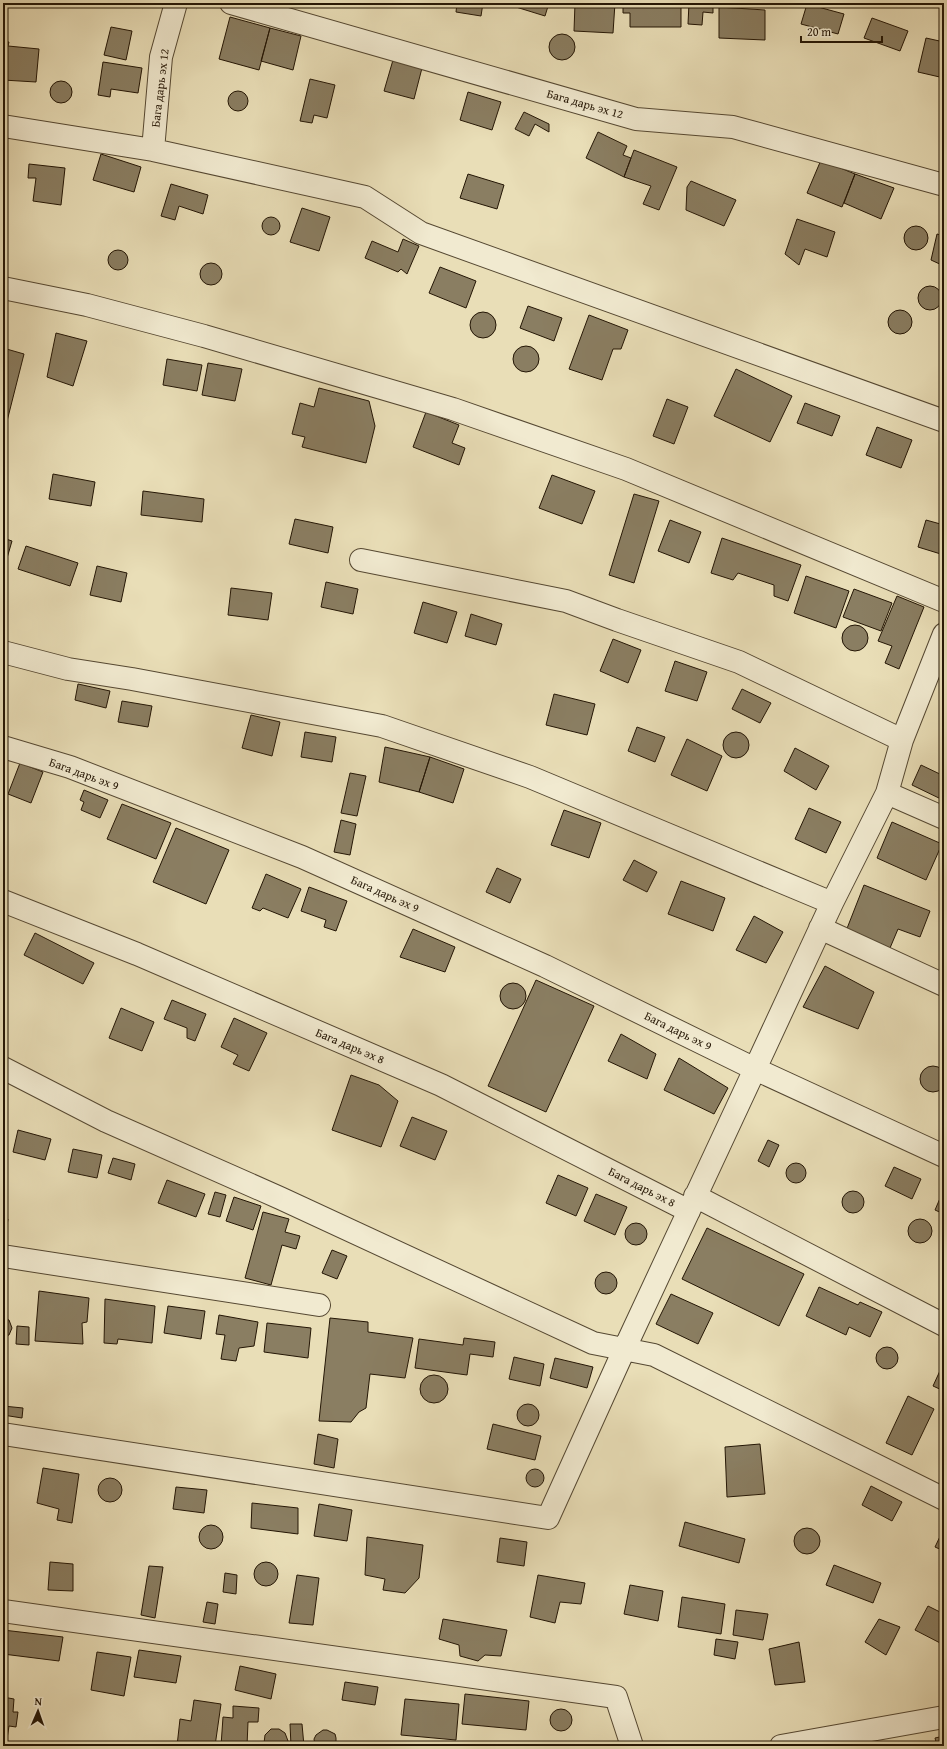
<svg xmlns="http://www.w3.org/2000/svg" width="947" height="1749" viewBox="0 0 947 1749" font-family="'Gentium Book Plus',serif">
	<rect width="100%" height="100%" fill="#e9deb7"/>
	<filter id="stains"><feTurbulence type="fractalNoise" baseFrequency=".005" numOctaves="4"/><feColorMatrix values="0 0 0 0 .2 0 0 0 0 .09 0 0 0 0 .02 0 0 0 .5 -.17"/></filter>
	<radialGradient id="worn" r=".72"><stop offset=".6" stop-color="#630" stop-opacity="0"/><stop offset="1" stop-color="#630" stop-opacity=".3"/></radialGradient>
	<!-- building -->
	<path fill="#8a7e62" stroke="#241605" d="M457 3H483L481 16 456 12Z
		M503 3H549L545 16Z
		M575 3H615L613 33 574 31Z
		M689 3H713V13L703 12 702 25 688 24Z
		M623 4H681V27H630V13H623Z
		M807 4 844 14 838 34 801 24Z
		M719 7 765 10V40L719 38Z
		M230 17 270 28 259 70 219 59Z
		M872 18 908 31 900 51 864 38Z
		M111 27 132 31 126 60 104 55Z
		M270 28 301 36 293 70 261 61Z
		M549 47a13 13 0 1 1 26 0a13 13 0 1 1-26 0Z
		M926 38 944 42V78L918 72Z
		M3 42H9L8 46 39 49 36 82 3 80Z
		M393 60 422 68 414 99 384 91Z
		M103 62 142 68 138 93 111 89 110 97 98 95Z
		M310 79 335 85 327 118 314 115 312 123 300 121Z
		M50 92a11 11 0 1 1 22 0a11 11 0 1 1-22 0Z
		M228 101a10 10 0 1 1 20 0a10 10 0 1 1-20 0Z
		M468 92 501 102 492 130 460 120Z
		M524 112 549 124V132L535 124 529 136 515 129Z
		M598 132 627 146 623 155 631 158 624 177 586 158Z
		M634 150 677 167 659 210 643 204 651 186 624 177Z
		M101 154 141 167 134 192 93 180Z
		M821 160 855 174 842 207 807 193Z
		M29 164 65 168 61 205 33 201 36 178H28Z
		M468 174 504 185 497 209 460 198Z
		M855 174 894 188 881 219 844 203Z
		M691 181 736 200 724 226 686 210 687 187Z
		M171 184 208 195 203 214 179 206 175 220 161 216Z
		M302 208 330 217 319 251 290 242Z
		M262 226a9 9 0 1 1 18 0a9 9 0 1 1-18 0Z
		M797 219 835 232 827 257 805 249 799 265 785 254Z
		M904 238a12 12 0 1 1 24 0a12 12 0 1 1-24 0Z
		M937 234 944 236V266L931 260Z
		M403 239 419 246 407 274 401 269 398 272 365 258 372 241 398 252Z
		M108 260a10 10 0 1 1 20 0a10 10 0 1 1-20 0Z
		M200 274a11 11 0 1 1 22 0a11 11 0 1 1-22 0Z
		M440 267 476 281 466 308 429 293Z
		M918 298a12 12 0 1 1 24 0a12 12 0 1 1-24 0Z
		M528 306 562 318 554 341 520 328Z
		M888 322a12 12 0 1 1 24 0a12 12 0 1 1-24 0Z
		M470 325a13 13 0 1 1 26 0a13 13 0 1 1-26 0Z
		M589 315 628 330 621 349H613L602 380 569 369Z
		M56 333 87 341 73 386 47 377Z
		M513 359a13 13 0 1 1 26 0a13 13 0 1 1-26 0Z
		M3 348 24 354 4 433H3Z
		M167 359 202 365 197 391 163 385Z
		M208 363 242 369 235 401 202 395Z
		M736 369 792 396 770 442 714 416Z
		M319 388 369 401 375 426 366 463 302 447 305 437 292 434 300 403 314 407Z
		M667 399 688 407 674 444 653 436Z
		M805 403 840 416 832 436 797 423Z
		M426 412 459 425 452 443 465 448 459 465 413 447Z
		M877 427 912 440 901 468 866 455Z
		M53 474 95 482 91 506 49 499Z
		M552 475 595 491 582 524 539 508Z
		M143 491 204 499 202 522 141 515Z
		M634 494 659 501 634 583 609 575Z
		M295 519 333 527 328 553 289 544Z
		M670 520 701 532 689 563 658 551Z
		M926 520 944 525V555L918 547Z
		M3 538 12 541 5 565H3Z
		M722 538 801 565 788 601 774 596V585L738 573 733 580 711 573Z
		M26 546 78 563 70 586 18 569Z
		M97 566 127 573 121 602 90 595Z
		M806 576 849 591 836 628 794 613Z
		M326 582 358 589 353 614 321 607Z
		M231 588 272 593 268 620 228 615Z
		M854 589 892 603 881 631 843 617Z
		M897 596 924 607 899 669 885 663 892 646 878 641Z
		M423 602 457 612 447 643 414 633Z
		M471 614 502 624 496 645 465 636Z
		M842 638a13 13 0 1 1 26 0a13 13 0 1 1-26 0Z
		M613 639 641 650 628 683 600 671Z
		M675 661 707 672 697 701 665 691Z
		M78 684 110 691 106 708 75 700Z
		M742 689 771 703 760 723 732 709Z
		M554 694 595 704 587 735 546 725Z
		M122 701 152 706 148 727 118 722Z
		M251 715 280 722 272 756 242 748Z
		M637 727 665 737 655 762 628 751Z
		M305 732 336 737 332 762 301 757Z
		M723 745a13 13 0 1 1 26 0a13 13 0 1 1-26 0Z
		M687 739 722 756 707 791 671 775Z
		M385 747 430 757 419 792 379 782Z
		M795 748 829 766 816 790 784 771Z
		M430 757 464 769 453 803 419 792Z
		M20 763 43 772 31 803 8 794Z
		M921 765 944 776 943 800 912 785Z
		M350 773 366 776 357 816 341 813Z
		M84 790 108 800 100 818 81 810 84 802 80 800Z
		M122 804 171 823 156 859 107 839Z
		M809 808 841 822 826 853 795 839Z
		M564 810 601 823 589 858 551 845Z
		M341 820 356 824 350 855 334 852Z
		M892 822 942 844 926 880 877 858Z
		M176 828 229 850 206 904 153 882Z
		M634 860 657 872 647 892 623 880Z
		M497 868 521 879 510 903 486 892Z
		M266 874 301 889 288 918 263 908 260 911 252 908Z
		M681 881 725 898 713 931 668 914Z
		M864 885 930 911 920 937 898 929 890 948 846 931Z
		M309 887 347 901 336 931 324 927 326 920 301 911Z
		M754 916 783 932 766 963 736 950Z
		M413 929 455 947 445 972 400 957Z
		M35 933 94 963 83 984 24 955Z
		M825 966 874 992 858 1029 803 1007Z
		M536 980 594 1006 546 1112 488 1086Z
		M500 996a13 13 0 1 1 26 0a13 13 0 1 1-26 0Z
		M172 1000 206 1014 195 1041 187 1038V1028L164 1019Z
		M121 1008 154 1022 142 1051 109 1038Z
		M234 1018 267 1033 249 1071 233 1064 238 1055 221 1047Z
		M621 1034 656 1054 647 1079 608 1061Z
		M679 1058 728 1088 714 1114 664 1090Z
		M920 1079a13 13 0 1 1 26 0a13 13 0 1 1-26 0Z
		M351 1075 379 1085 398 1101 381 1147 332 1130Z
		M412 1117 447 1131 435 1160 400 1146Z
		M18 1130 51 1139 45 1160 13 1152Z
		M768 1140 779 1145 769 1167 758 1161Z
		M73 1149 102 1155 97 1178 68 1172Z
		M113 1158 135 1164 131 1180 108 1173Z
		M786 1173a10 10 0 1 1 20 0a10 10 0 1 1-20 0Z
		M894 1167 921 1179 912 1199 885 1186Z
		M558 1175 588 1188 576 1216 546 1203Z
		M167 1180 205 1194 196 1217 158 1203Z
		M842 1202a11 11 0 1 1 22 0a11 11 0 1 1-22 0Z
		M215 1192 226 1195 220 1217 208 1214Z
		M596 1194 627 1207 615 1235 584 1221Z
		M941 1196 944 1198V1214L935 1210Z
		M234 1197 261 1206 253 1230 226 1221Z
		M263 1212 289 1219 285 1232 300 1236 296 1249 282 1245 271 1285 245 1278Z
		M3 1218 8 1219 5 1238H3Z
		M908 1231a12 12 0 1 1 24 0a12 12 0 1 1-24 0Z
		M625 1234a11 11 0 1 1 22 0a11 11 0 1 1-22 0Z
		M707 1228 804 1274 779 1326 682 1279Z
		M332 1250 347 1256 337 1279 322 1273Z
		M595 1283a11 11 0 1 1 22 0a11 11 0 1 1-22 0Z
		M819 1287 858 1305 860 1302 882 1312 870 1337 849 1327 846 1335 806 1316Z
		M39 1291 89 1298 87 1322 82 1323 83 1344 35 1341Z
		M671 1294 713 1313 698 1344 656 1324Z
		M105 1299 155 1306 152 1343 118 1339 117 1344 104 1343Z
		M168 1306 205 1311 201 1339 164 1333Z
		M219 1315 258 1322 254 1346 239 1348 236 1361 221 1359 225 1335 216 1334Z
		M3 1318 9 1320 12 1328 9 1335 3 1337Z
		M330 1318 368 1322V1332L413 1338 405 1378 370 1374 366 1408 359 1412 351 1422 319 1421Z
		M267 1323 311 1328 308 1358 264 1352Z
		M17 1326 29 1327V1345L16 1344Z
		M464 1338 495 1342 493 1357 470 1354 467 1375 415 1368 419 1339 463 1345Z
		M876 1358a11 11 0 1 1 22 0a11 11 0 1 1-22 0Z
		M514 1357 544 1364 540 1386 509 1379Z
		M555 1358 593 1367 587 1388 550 1378Z
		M944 1362V1391L933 1386Z
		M420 1389a14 14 0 1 1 28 0a14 14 0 1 1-28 0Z
		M908 1396 934 1409 912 1455 886 1443Z
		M517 1415a11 11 0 1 1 22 0a11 11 0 1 1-22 0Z
		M3 1406 23 1408 22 1418 3 1415Z
		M493 1424 541 1436 535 1460 487 1449Z
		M318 1434 338 1439 334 1468 314 1464Z
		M760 1444 765 1494 727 1497 725 1447Z
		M43 1468 79 1474 72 1523 57 1520 59 1509 37 1503Z
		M526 1478a9 9 0 1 1 18 0a9 9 0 1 1-18 0Z
		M98 1490a12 12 0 1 1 24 0a12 12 0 1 1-24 0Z
		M871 1486 902 1502 892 1521 862 1505Z
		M176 1487 207 1490 204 1513 173 1509Z
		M252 1503 298 1508V1534L251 1528Z
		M319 1504 352 1510 347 1541 314 1536Z
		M685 1522 745 1539 739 1563 679 1546Z
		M199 1537a12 12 0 1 1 24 0a12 12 0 1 1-24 0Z
		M794 1541a13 13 0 1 1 26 0a13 13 0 1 1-26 0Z
		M944 1528V1551L935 1547Z
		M367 1537 423 1545 419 1578 405 1593 383 1590 385 1579 365 1575Z
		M500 1538 527 1542 524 1566 497 1562Z
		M50 1562 73 1564V1591L48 1590Z
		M254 1574a12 12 0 1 1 24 0a12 12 0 1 1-24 0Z
		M834 1565 881 1583 873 1603 826 1585Z
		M149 1566 163 1567 155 1618 141 1615Z
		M225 1573 237 1575 236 1594 223 1592Z
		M297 1575 319 1578 313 1625 289 1623Z
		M538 1575 585 1583 581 1604 560 1602 555 1623 530 1617Z
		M630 1585 663 1591 658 1621 624 1614Z
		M682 1597 725 1604 721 1634 678 1627Z
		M207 1602 218 1604 215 1624 203 1622Z
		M928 1606 944 1614V1645L915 1630Z
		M736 1610 768 1614 763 1640 733 1635Z
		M443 1619 507 1630 501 1656 485 1655 478 1661 460 1656 459 1645 439 1639Z
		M879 1619 900 1627 886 1655 865 1642Z
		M3 1630 63 1637 59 1661 3 1654Z
		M716 1639 738 1642 735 1659 714 1655Z
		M799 1642 805 1682 775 1685 769 1649Z
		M139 1650 181 1656 176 1683 134 1677Z
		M97 1652 131 1657 124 1696 91 1690Z
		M240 1666 276 1674 271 1699 235 1690Z
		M345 1682 378 1687 375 1705 342 1700Z
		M465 1694 529 1701 526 1730 462 1724Z
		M3 1697 14 1699 13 1712H18L16 1727 9 1726 7 1739 3 1738Z
		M405 1699 459 1704 456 1740 401 1735Z
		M194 1700 221 1704 215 1746H177L180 1719 191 1721Z
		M233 1706 259 1708 258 1722H248L247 1746H221L223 1717 233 1718Z
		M550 1720a11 11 0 1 1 22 0a11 11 0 1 1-22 0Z
		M290 1724H302L304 1746H291Z
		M271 1729H279L285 1733 288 1741 286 1746H265L264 1743 265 1735Z
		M323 1730H327L335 1734 336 1738V1746H315L314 1739 316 1735Z
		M944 1736V1746H937L935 1738Z"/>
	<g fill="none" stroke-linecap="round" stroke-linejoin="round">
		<defs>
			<path id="minor" d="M231 3 636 119 733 127 944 185
				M3 126 153 150 365 197 421 233 944 421
				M153 150 161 57 176 3
				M3 288 87 305 204 336 453 409 626 469 944 601
				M361 560 566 601 617 620 739 662 902 740
				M3 652 68 669 132 679 382 726 530 777 832 903
				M3 747 70 767 302 857 545 966 755 1069 944 1156
				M887 793 944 818
				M3 901 137 954 441 1085 689 1211
				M820 928 944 985
				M3 1068 106 1121 280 1198 593 1343 654 1355 944 1499
				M695 1196 944 1325
				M3 1256 319 1305
				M3 1434 548 1518 624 1350 755 1069 832 903 887 793 902 740 944 634
				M3 1611 616 1697 632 1746
				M781 1746 944 1717"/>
		</defs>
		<!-- minor casing -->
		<use href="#minor" stroke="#554832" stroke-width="24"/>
		<!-- minor -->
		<use href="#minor" stroke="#f1ead0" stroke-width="22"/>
	</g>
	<g text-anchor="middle" stroke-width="3.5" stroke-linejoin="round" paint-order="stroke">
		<!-- street labels -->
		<g font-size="12" fill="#241605" stroke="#f1ead0">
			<text transform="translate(160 88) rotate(-83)" y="4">Бага дарь эх 12</text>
			<text transform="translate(585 104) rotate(16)" y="4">Бага дарь эх 12</text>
			<text transform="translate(84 774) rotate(20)" y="4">Бага дарь эх 9</text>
			<text transform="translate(385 894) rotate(24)" y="4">Бага дарь эх 9</text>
			<text transform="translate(678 1031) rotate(26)" y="4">Бага дарь эх 9</text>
			<text transform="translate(350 1046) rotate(23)" y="4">Бага дарь эх 8</text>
			<text transform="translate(642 1187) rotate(27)" y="4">Бага дарь эх 8</text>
		</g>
	</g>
	<!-- margin -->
	<rect width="947" height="1749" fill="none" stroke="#e9deb7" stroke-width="16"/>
	<rect x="4" y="4" width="939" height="1741" fill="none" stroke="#241605" stroke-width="2"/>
	<rect x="8" y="8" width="931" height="1733" fill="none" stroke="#241605"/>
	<!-- north arrow -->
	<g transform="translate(38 1711) rotate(2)" stroke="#f1ead0" stroke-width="3" paint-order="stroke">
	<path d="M0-3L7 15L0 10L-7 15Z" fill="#241605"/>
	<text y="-6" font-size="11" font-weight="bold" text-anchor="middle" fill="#241605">N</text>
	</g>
	<!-- scale -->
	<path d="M801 36v6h81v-6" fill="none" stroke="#241605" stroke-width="2"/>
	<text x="807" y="36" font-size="12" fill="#241605" stroke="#f1ead0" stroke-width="3" paint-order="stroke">20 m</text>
	<rect width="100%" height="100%" filter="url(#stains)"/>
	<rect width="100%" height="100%" fill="url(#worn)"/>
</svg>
